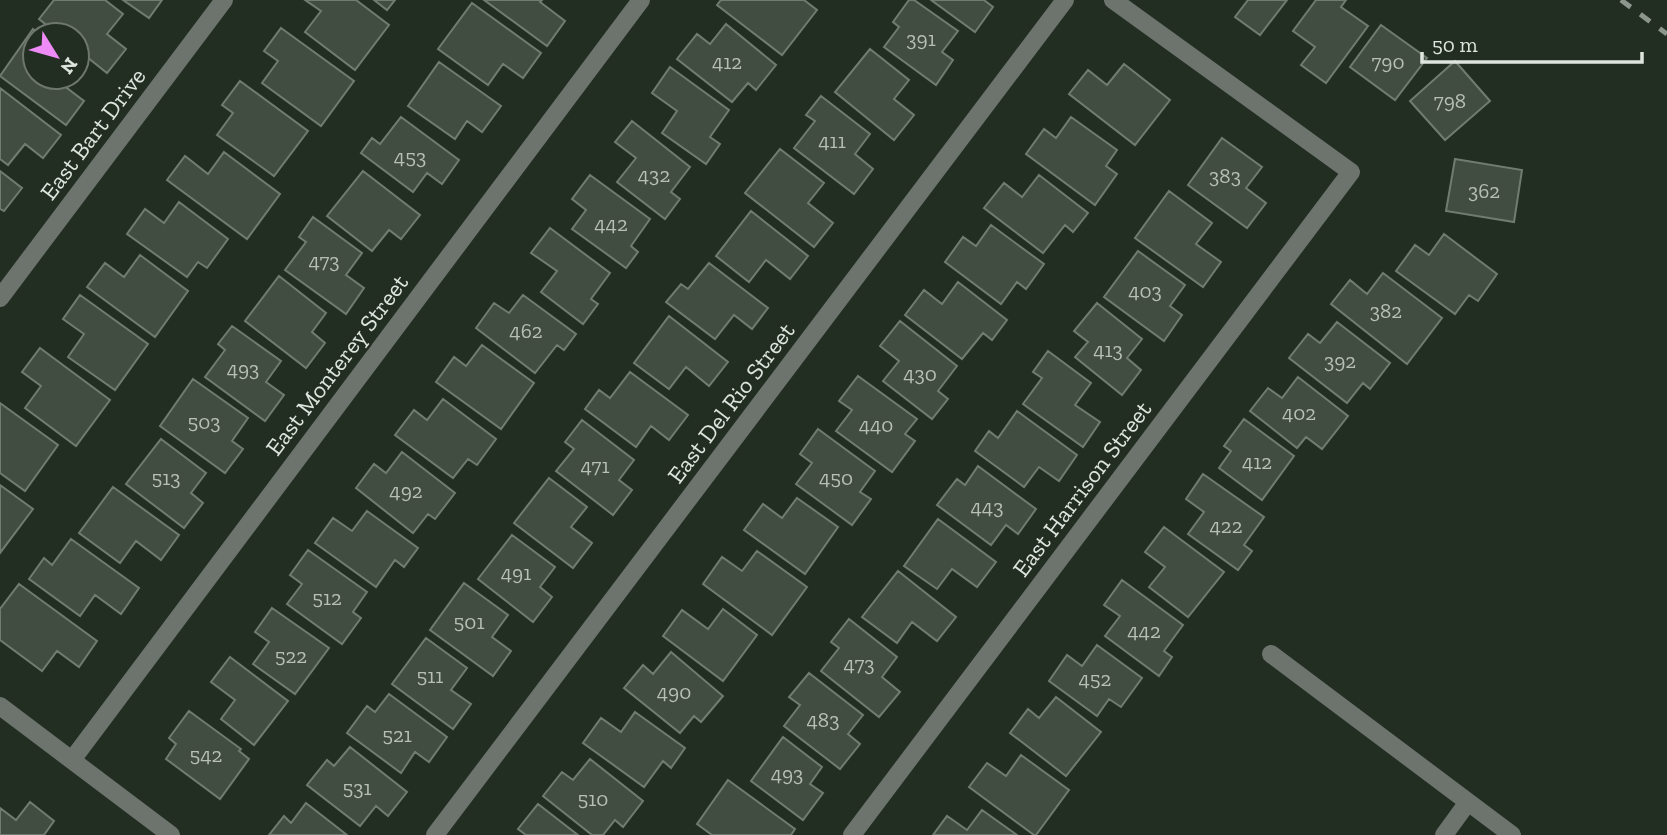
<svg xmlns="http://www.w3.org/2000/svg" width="1667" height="835" viewBox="0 0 1667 835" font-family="'Zilla Slab',serif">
	<rect width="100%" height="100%" fill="#232e23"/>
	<!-- building -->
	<path fill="#414d41" stroke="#6f7c6f" stroke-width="2" d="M54 0H105L123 14 107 34 126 49 107 73 77 49V35H59L39 19Z
		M123 0H162L149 18Z
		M305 0H356L389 25 355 70 305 32 321 11Z
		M374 0H395L387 10Z
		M484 0H542L540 2 565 21 547 46Z
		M721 0H804L817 10 782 55 717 5Z
		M909 0H914L958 31 942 52 953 60 936 85 884 47 899 27 893 22Z
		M931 0H984L993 7 975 32Z
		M1248 0H1287L1260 35 1235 17Z
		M1316 0H1346L1341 7 1368 26 1326 83 1301 65 1315 47 1293 31Z
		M472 3 541 53 523 78 503 64 488 85 438 49Z
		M726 24 776 65 756 90 748 83 732 102 677 59 697 34 710 44Z
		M1381 25 1427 58 1395 100 1350 67Z
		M281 28 354 81 321 126 262 83 278 61 264 51Z
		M33 29 41 35H35V77H69L63 85 84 101 66 125 0 76Z
		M870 49 909 80 894 99 914 115 894 140 835 92Z
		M1455 61 1490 101 1445 140 1410 101Z
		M439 62 501 106 482 132 467 121 455 139 408 106Z
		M1124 64 1170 100 1135 145 1069 94 1088 70 1107 85Z
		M670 67 729 110 710 137 720 144 706 164 662 133 677 111 652 93Z
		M240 81 308 131 274 176 217 135 233 113 222 105Z
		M0 88 61 135 43 158 25 144 8 165 0 159Z
		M821 96 870 134 855 154 873 169 854 194 794 148 815 121 806 115Z
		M401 117 459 160 442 184 427 173 413 192 361 153 372 138 380 144Z
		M1071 117 1117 150 1106 166 1117 174 1095 205 1026 154 1044 129 1056 138Z
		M632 121 690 167 671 192 680 199 665 219 617 182 636 158 615 142Z
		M1222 138 1262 167 1246 188 1266 203 1247 228 1188 185Z
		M780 149 824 183 808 203 833 223 814 247 745 193Z
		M224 152 280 194 247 239 167 180 185 156 208 174Z
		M1455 159 1522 170 1514 222 1446 211Z
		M0 171 22 188 4 211 0 209Z
		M363 171 420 215 401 239 389 230 372 251 327 216Z
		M590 175 650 219 631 246 638 252 626 268 572 229 586 210 572 199Z
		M1039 175 1088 213 1073 232 1065 225 1043 253 984 208 1004 183 1022 197Z
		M1169 191 1212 223 1196 244 1221 262 1203 287 1135 238Z
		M179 202 228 239 207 268 198 262 187 277 127 234 145 209 164 223Z
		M751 211 808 256 790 279 766 260 749 282 716 256Z
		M313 217 362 253 346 275 364 288 346 314 285 270 306 242 299 237Z
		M991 225 1044 264 1026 289 1017 282 1001 304 945 262 963 237 976 246Z
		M550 228 610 273 591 299 598 304 583 324 541 292 557 271 531 253Z
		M1444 234 1497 274 1478 301 1469 295 1455 314 1396 271 1415 245 1429 255Z
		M1138 251 1185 285 1170 306 1182 315 1164 341 1104 297Z
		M140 255 188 291 155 337 87 287 105 263 124 277Z
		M709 263 768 308 752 329 734 315 715 339 666 302 681 284 688 289Z
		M1383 273 1442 318 1407 364 1331 304 1350 280 1367 294Z
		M279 276 326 313 312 332 325 343 306 368 245 321Z
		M958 282 1007 320 992 340 983 333 962 359 905 315 924 290 942 304Z
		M80 295 148 344 115 390 68 357 84 334 63 319Z
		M523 295 576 334 564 350 557 345 535 373 476 328 494 303 509 313Z
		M1097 303 1142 339 1127 358 1141 370 1122 395 1075 357 1088 342 1074 331Z
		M669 316 728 362 709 386 686 367 669 389 634 363Z
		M900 321 957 366 938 391 948 399 932 419 883 381 899 361 880 346Z
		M1337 322 1390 363 1370 389 1363 383 1347 403 1289 358 1308 334 1320 343Z
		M232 326 281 361 266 382 284 395 265 421 205 377 225 350 218 344Z
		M482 345 534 383 501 429 436 382 454 357 466 366Z
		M40 348 110 400 76 446 25 408 41 386 22 372Z
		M1048 351 1091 383 1075 405 1100 422 1083 447 1023 404 1042 378 1033 372Z
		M630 372 688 415 669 440 651 426 636 447 585 409 599 390 610 398Z
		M858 376 917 419 905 434 915 441 892 472 836 431 852 410 839 401Z
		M1298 377 1348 416 1322 449 1306 437 1297 448 1250 411 1268 388 1282 398Z
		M193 379 248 418 232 441 243 449 225 473 160 426Z
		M443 399 496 439 477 465 468 459 453 478 395 435 414 410 427 420Z
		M0 403 58 445 25 491 0 473Z
		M1017 411 1077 455 1059 481 1039 467 1024 487 975 451 989 431 998 438Z
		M1244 419 1294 456 1262 500 1219 468 1231 451 1224 446Z
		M582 420 634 460 619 480 632 490 613 515 556 471 574 449 565 442Z
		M818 429 875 471 860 492 871 499 852 525 796 484 812 463 800 454Z
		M161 439 206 473 191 493 203 503 184 528 126 484Z
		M402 452 455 493 435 519 428 514 413 533 356 488 374 464 386 473Z
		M978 466 1036 509 1018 534 1006 525 991 545 937 505 957 479 965 485Z
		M1203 474 1264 517 1244 545 1252 551 1238 570 1188 534 1204 512 1186 499Z
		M549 478 587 507 571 527 592 543 573 568 514 523Z
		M0 485 33 509 0 553Z
		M113 487 179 535 161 560 136 541 120 563 79 533Z
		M797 498 838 527 805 574 744 530 763 504 782 518Z
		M367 511 418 548 404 567 395 560 376 587 315 543 333 518 352 531Z
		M938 519 996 562 977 587 952 569 937 589 904 566Z
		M1164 527 1224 572 1188 617 1149 587 1165 567 1145 552Z
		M512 535 555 567 540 587 552 597 533 622 478 579Z
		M71 539 139 588 121 614 95 595 80 616 29 579 44 558 52 565Z
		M308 550 367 592 353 612 361 618 342 644 287 604 302 584 290 575Z
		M757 551 807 587 772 635 703 584 722 557 742 571Z
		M898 571 956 617 937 641 912 622 897 643 862 617Z
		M1122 580 1183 625 1164 651 1172 657 1159 676 1105 636 1120 616 1104 605Z
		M464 583 508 615 492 637 511 651 493 676 430 630Z
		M19 584 97 641 79 667 57 651 42 671 0 640V609Z
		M272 608 329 648 295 694 253 664 269 642 255 632Z
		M723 609 757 635 723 681 663 636 682 610 708 629Z
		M849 619 897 657 882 677 900 692 879 717 821 671 839 648 831 642Z
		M426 638 467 668 451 690 471 704 453 729 392 684Z
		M1097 645 1142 678 1121 707 1109 699 1097 716 1049 681 1067 655 1082 666Z
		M671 652 723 696 701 722 694 716 680 733 624 688 643 665 653 674Z
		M230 657 288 701 254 745 221 719 235 700 211 682Z
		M809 673 863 715 848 734 860 744 840 769 784 726 800 705 789 697Z
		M389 694 447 737 429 762 415 752 401 773 347 733 367 706 375 712Z
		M1056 697 1101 732 1066 776 1010 733 1028 709 1039 718Z
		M189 711 241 749 239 751 249 759 220 799 166 759 176 744 169 738Z
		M635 712 685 748 671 768 663 761 644 787 583 743 601 718 621 732Z
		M783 737 822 767 810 784 823 793 803 820 751 781Z
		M350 747 407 792 388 816 376 806 360 826 307 785 327 760 334 766Z
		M1021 755 1069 790 1036 835H1034L969 787 987 763 1006 776Z
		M590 759 643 801 623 827 615 820 603 835H592L543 796 562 772 573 780Z
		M728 780 795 829 791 835H712L697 824Z
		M30 802 54 821 44 835H0V808L16 820Z
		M306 803 347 835H269L284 816 291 823Z
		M538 804 578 835H526L518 829Z
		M982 810 1017 835H933L947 816 967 830Z"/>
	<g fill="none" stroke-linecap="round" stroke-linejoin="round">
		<!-- minor -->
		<path stroke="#6d736d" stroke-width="18" d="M0 298 224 0
			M1271 654 1512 835
			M0 706 171 835
			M72 760 641 0
			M435 835 1065 0
			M852 835 1351 172 1113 0
			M1444 835 1468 802"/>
		<!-- rail -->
		<path stroke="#8d968d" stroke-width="5" stroke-dasharray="12 12" stroke-linecap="butt" d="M1621 0 1667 34"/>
	</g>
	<g text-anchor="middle" stroke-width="5" stroke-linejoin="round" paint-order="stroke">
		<!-- number labels -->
		<g font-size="21" fill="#b7bfb7">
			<text x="921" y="46">391</text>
			<text x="727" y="69">412</text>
			<text x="1388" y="69">790</text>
			<text x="1450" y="108">798</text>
			<text x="832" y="148">411</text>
			<text x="410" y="164">453</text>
			<text x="654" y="182">432</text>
			<text x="1225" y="183">383</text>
			<text x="1484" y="198">362</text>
			<text x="611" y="231">442</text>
			<text x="324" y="268">473</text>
			<text x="1145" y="298">403</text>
			<text x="1386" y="318">382</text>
			<text x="526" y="338">462</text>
			<text x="1108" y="357">413</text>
			<text x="1340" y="368">392</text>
			<text x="243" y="376">493</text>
			<text x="920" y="381">430</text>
			<text x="1299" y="420">402</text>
			<text x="204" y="429">503</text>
			<text x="876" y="432">440</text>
			<text x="1257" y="469">412</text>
			<text x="595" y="473">471</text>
			<text x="166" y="485">513</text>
			<text x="836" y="485">450</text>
			<text x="406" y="498">492</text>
			<text x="987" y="514">443</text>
			<text x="1226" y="533">422</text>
			<text x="516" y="580">491</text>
			<text x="327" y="605">512</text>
			<text x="469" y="629">501</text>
			<text x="1144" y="638">442</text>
			<text x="291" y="663">522</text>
			<text x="859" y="671">473</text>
			<text x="430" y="683">511</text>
			<text x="1095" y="686">452</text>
			<text x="674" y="699">490</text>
			<text x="823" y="727">483</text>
			<text x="397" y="742">521</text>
			<text x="206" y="762">542</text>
			<text x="787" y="781">493</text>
			<text x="357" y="795">531</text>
			<text x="593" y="806">510</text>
		</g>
		<!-- street labels -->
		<g font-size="24" fill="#dee5de" stroke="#232e23">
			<text transform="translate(93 134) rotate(-53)" y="8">East Bart Drive</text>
			<text transform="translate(337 365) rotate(-53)" y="8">East Monterey Street</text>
			<text transform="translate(731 403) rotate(-53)" y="8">East Del Rio Street</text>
			<text transform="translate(1082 489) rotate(-53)" y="8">East Harrison Street</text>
		</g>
	</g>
	<!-- north arrow -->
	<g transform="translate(56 56) rotate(127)"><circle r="33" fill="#232e23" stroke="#6e776e" stroke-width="2"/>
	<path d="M0-5L12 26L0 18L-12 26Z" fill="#ef8bf7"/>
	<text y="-10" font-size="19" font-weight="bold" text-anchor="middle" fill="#dee5de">N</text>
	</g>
	<!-- scale -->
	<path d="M1422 52v10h220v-10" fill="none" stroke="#dee5de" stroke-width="3.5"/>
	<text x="1432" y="52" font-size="21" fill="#dee5de" stroke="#232e23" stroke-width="5" paint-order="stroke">50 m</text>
</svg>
